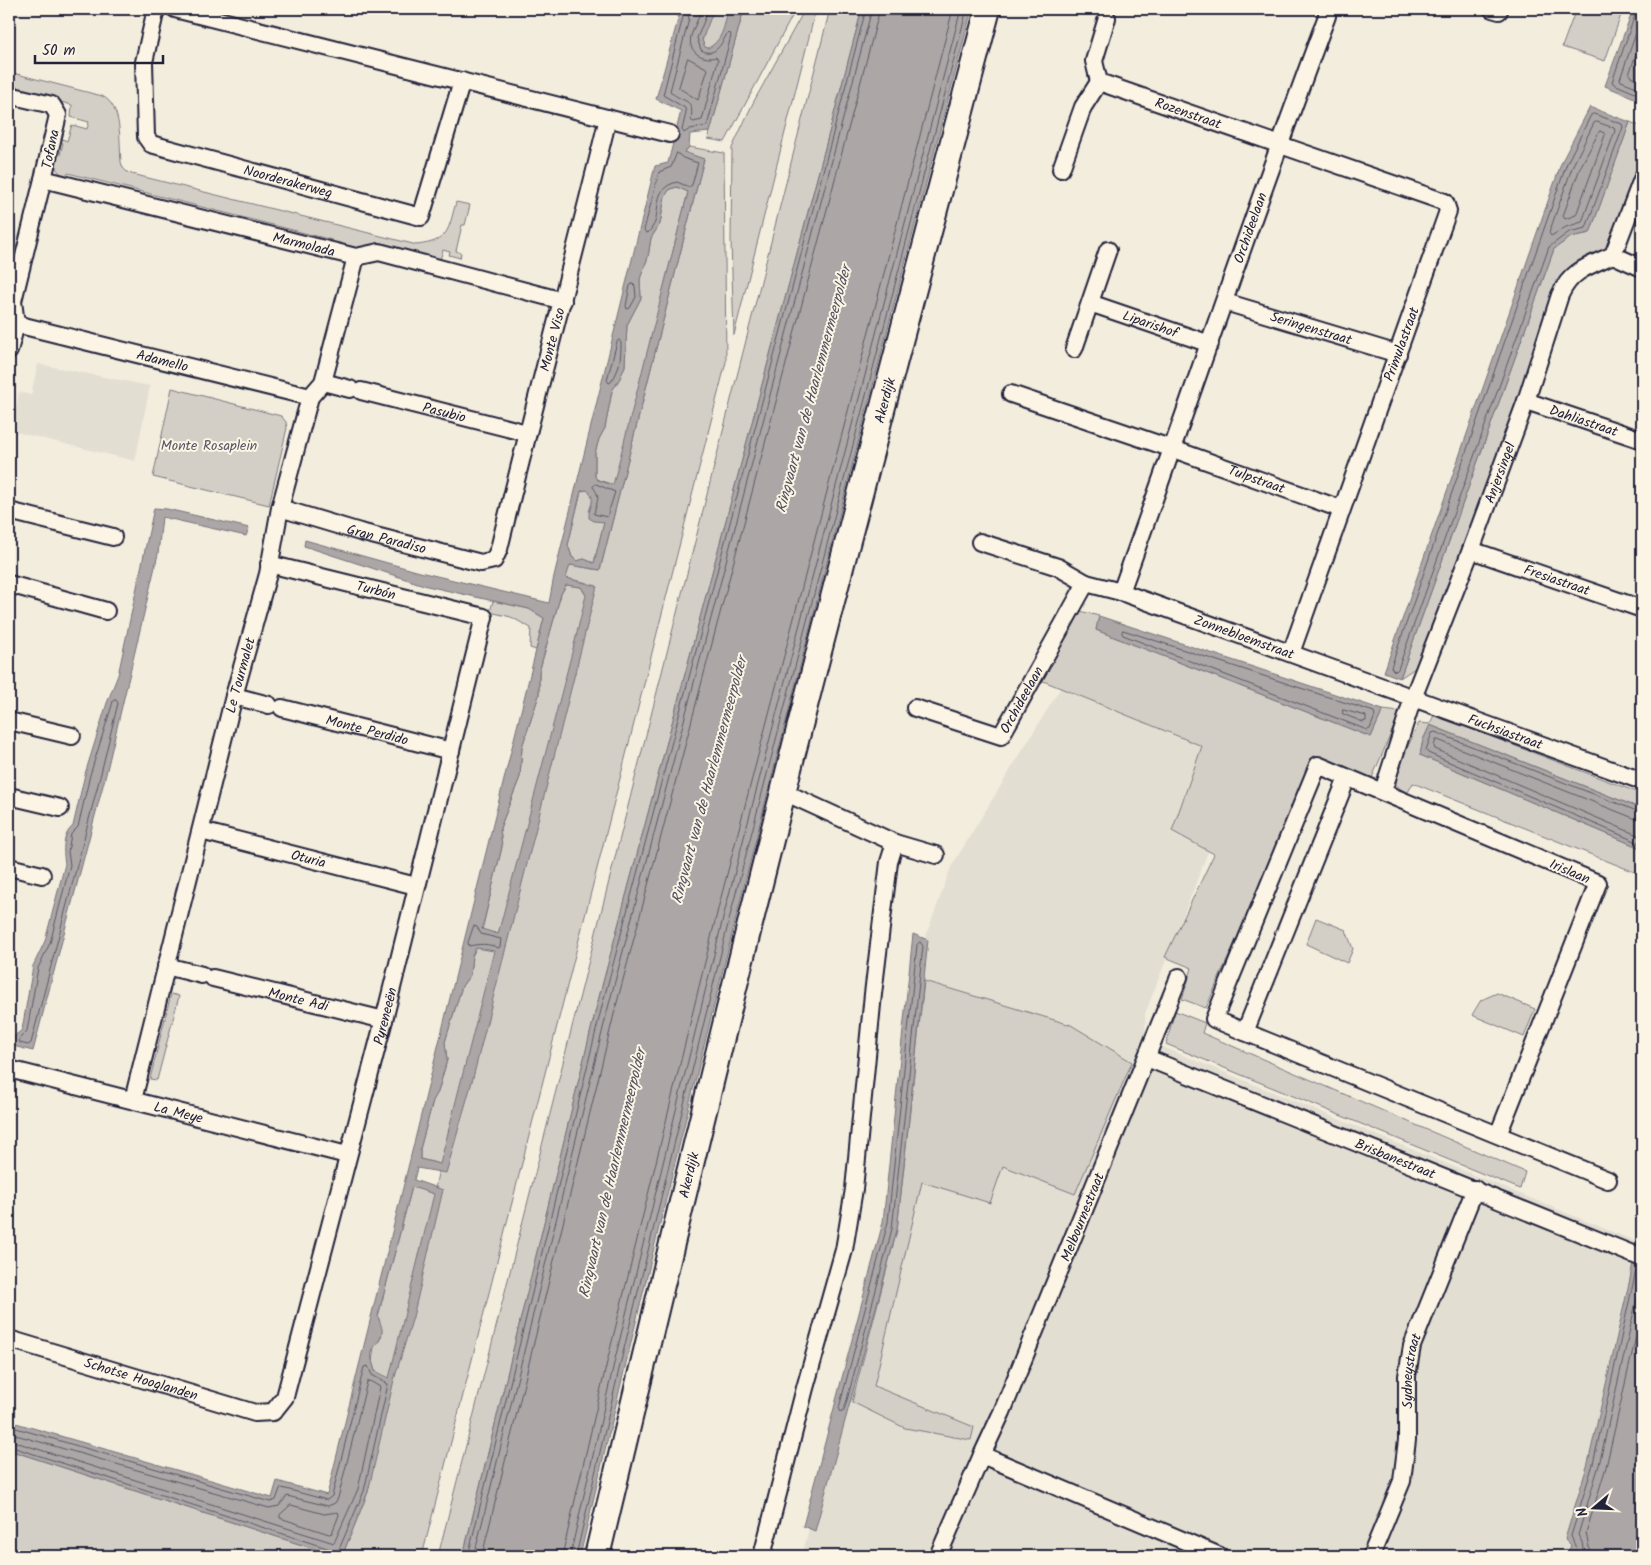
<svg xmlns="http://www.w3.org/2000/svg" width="1651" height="1565" viewBox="0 0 1651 1565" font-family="Kalam,sans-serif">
	<rect width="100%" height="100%" fill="#f3edde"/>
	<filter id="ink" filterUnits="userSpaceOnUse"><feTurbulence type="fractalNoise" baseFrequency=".02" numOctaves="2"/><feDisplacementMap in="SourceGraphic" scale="10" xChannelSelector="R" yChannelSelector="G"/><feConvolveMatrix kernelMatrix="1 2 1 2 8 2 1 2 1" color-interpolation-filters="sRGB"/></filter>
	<g filter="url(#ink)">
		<!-- built -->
		<path fill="#e3ded2" d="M38 364 150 386 135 461 12 431 19 392 31 395Z
			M1074 666 1252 739 1145 1014 1146 1040 1642 1244V1556H802L888 1225 922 947 951 867Z"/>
		<!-- green -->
		<path fill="#d4cfc6" stroke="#7b7880" d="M709 9H734L718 62 699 57Z
			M744 9H796L725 142 708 139Z
			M805 9H816L734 335 731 241 732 148 753 103Z
			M830 9H862L597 1005 463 1556H438Z
			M1576 9H1623L1605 61 1562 47Z
			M9 72 102 96C123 106 119 141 121 162L123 168 128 173 417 245C449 241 448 231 456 202L470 205 465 225H462L456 251 461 253 460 258 449 255 450 252 443 250 440 260 368 246 354 248 332 245V240L68 173 66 177C56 172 54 166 55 155H60L63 143 59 141 60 138 67 141 72 125 87 129 89 122 71 117 72 105 9 88Z
			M1630 122 1642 127V166L1628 205 1607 251 1563 273 1524 379 1494 476 1420 670 1415 668 1400 678 1554 249 1571 237 1590 233Z
			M689 147 724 153 726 362 422 1556H342L368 1492 389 1378 375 1371 372 1362 374 1347C385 1338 381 1328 378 1316L412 1187 434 1193 440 1164 420 1159V1149L433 1100 438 1092 447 1060 445 1042 462 986 470 975 472 956 476 948 498 934 482 930 502 847 500 828 520 777 522 747 539 695V672L561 594 566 585 581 587 585 594 588 583 565 578 570 565 600 570 704 159 684 153Z
			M677 187 688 192 614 485 598 480 595 477V453L599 439 605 428 612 391 620 378 625 366 627 325 641 298 640 279 648 257 651 238 660 224 665 196 670 189Z
			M172 388 281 416 286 422 287 428 269 505 153 477Z
			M587 490C596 498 592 502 589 512L604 522 594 563 584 559 577 561 572 557 568 545 581 491Z
			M493 601 529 609 544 618 536 650 530 648 531 628 511 617 490 612Z
			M1080 611 1099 616 1096 630 1371 737 1383 710 1400 712 1372 778 1316 758 1206 1008 1182 999 1192 968 1165 957 1214 854 1172 831 1202 746 1041 680Z
			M1434 715 1642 794V809L1430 725 1423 740 1420 755 1638 847 1642 851V875L1413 783 1407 794 1396 785 1398 767 1419 723 1430 724Z
			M1316 918 1346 930 1353 949 1347 963 1306 944Z
			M924 981 1071 1025 1132 1062 1075 1194 1003 1166 990 1203 922 1182 874 1386 974 1427 971 1440 905 1428 852 1402 897 1230Z
			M1497 993 1535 1009 1524 1037 1472 1015 1481 1000Z
			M171 994 179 996 157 1080 150 1079Z
			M1175 1011 1205 1023 1202 1033 1525 1172 1520 1189 1166 1044Z
			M9 1450 336 1556H23L9 1552Z"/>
		<!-- water -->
		<path fill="#aca7a6" stroke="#75727b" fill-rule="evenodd" d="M663 9H714L702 40 705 47 708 48C723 41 725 23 728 9H744L710 132 690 134 689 147 684 152 704 159 600 570 570 565 566 578 597 586 473 1078 446 1173 417 1168 414 1180 443 1190 413 1317 394 1380 368 1492 342 1556H336L9 1450V1421L272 1498 277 1481 327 1495 544 618 529 609 427 586 304 546 305 540 420 572 549 603 554 576 655 166 668 163 681 111 656 99 679 16ZM677 187 688 192 613 485 598 480 595 477V453L599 439 605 428 612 391 620 378 625 366 627 325 641 298 640 279 648 257 651 238 660 224 665 196 670 189ZM587 490C598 500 588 506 589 518L594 521 604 522 594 563 584 559 577 561 572 557 568 545 581 491ZM566 585 581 587 586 595 575 641 498 934 482 929 502 847 500 828 520 777 522 747 539 695V672L561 594ZM476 948 494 951 440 1164 420 1159V1149L433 1101 438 1092 447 1060 445 1042 462 986 470 975 472 956ZM412 1187 434 1194 389 1378 375 1371C373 1364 369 1354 374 1347 377 1342 382 1339 382 1332 383 1328 379 1321 378 1316Z
			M862 9H972C836 523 702 1038 580 1556H463L597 1005Z
			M1633 9H1642V101L1605 86Z
			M1590 107 1630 122 1590 233 1571 237 1554 249 1400 678 1384 672 1562 161Z
			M154 508 167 509 249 528 246 536 162 517 158 554 106 774 33 1051 9 1045V1035L13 1037 22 1030 33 966 45 941 65 864C63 851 62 835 73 826L85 774 107 703 118 675Z
			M1099 616 1383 710 1371 737 1096 630Z
			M1430 725 1642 809V851L1638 847 1420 755 1423 740Z
			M913 934 928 940 897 1230 815 1531 803 1526 883 1222Z
			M1642 1213V1556H1574V1555L1568 1553 1571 1545 1565 1539 1588 1463 1630 1279Z"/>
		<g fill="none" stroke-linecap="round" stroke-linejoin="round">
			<!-- shore -->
			<path stroke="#595766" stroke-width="1" d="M675 9 681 12 683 17 663 95 685 108 686 113 682 130 684 133 690 129 707 126 731 36 730 33 727 34C721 44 715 58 701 50L697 38 709 9
				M687 9 689 19 670 91C682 104 695 96 691 120L693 122 702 120 718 60 716 57C703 61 687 52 691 36 694 26 699 18 702 9
				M1637 9 1612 82 1614 84 1642 96
				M1642 16 1620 79 1621 81 1642 89
				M1642 38 1629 74 1631 77 1642 81
				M688 58 708 69 698 100 679 88Z
				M1594 114 1622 124 1623 127 1586 228 1569 232 1549 247 1398 669 1396 671 1393 670 1391 667 1567 163 1591 115Z
				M1597 122 1614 128 1615 131 1582 222 1566 227 1551 236 1549 233 1573 165 1594 123Z
				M1600 131 1604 133 1605 135 1576 215 1565 219 1563 216 1580 168Z
				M677 153 683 158 698 163 692 185 689 187 677 182C654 188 660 204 655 222 654 225 651 229 649 232L646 233 644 230 659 172 671 167Z
				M633 284 635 286 636 297 630 308 627 309 626 306 630 286Z
				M619 340 621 343C621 357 620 370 611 382L609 383 607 380 617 342Z
				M596 484 615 492 607 517 594 514C596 502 602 498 593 487Z
				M1123 630 1374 712 1375 716 1370 729 1367 730 1123 635 1122 633Z
				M116 700 118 703 101 773 31 1043 28 1045 20 1043 19 1039 27 1031 38 968 50 943 70 865 68 852 71 834 78 827 90 775 112 705 113 701Z
				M1343 710 1366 716V721L1363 722 1343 714Z
				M1642 813 1435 732 1432 733 1426 750 1428 753 1642 844
				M1642 819H1636L1438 740H1436L1434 746 1435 749 1642 837
				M474 926 477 927 481 934 501 939 500 947 498 948C489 943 478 944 469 946L468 943Z
				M920 942 923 946 892 1229 847 1400 844 1410 841 1412 839 1408 888 1222 917 945Z
				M9 1426 270 1502 276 1500 280 1489 282 1488 327 1500 332 1496 364 1367 368 1366 372 1375 388 1384 364 1491 337 1554 330 1549 9 1446
				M9 1433 269 1508 279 1506 287 1496 328 1506 335 1503 338 1498 367 1382 370 1381 380 1387 358 1489 334 1543 9 1440
				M291 1505 324 1514 338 1512 339 1515 332 1533 329 1534 280 1518V1515Z
				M468 1556 602 1006 866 9
				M474 1556 608 1008 872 9
				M482 1556 615 1010 880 9
				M562 1556 608 1358 719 905 953 9
				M570 1556 615 1359 726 906 961 9
				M576 1556 621 1361 732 908 967 9
				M1577 1556C1577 1549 1574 1543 1571 1536L1593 1464 1637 1266
				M1584 1556 1582 1542 1578 1535 1599 1465 1642 1276
				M1591 1556 1586 1533 1606 1467 1642 1310"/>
			<defs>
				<g id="street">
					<path id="s1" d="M156 9 144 62 146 137 151 144 421 217 462 81"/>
					<path d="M175 9 670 134"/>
					<path d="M1492 9 1499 11"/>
					<path id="s2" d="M1107 18 1094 61 1099 82 1445 202 1448 211 1291 653"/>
					<path d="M9 95 52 105 58 115 43 179 13 301 16 324 9 351"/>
					<path d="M1061 169 1083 107 1099 82"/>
					<path id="s3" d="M43 179 356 257 379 252 563 301"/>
					<path d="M1613 255 1642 268"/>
					<path id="s4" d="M1225 302 1398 354"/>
					<path id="s5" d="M1090 303 1210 344"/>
					<path id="s6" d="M16 324 310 397"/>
					<path d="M1074 349 1108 250"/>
					<path d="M323 382 350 389"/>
					<path id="s7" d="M361 391 527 433"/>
					<path id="s8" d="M1011 394 1173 449 1341 509"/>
					<path id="s9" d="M1526 401 1642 440"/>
					<path id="s10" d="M280 508 360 532 481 563 494 560 499 549C534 405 573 262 608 118"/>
					<path d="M9 511 113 537"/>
					<path d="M980 542 1058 567 1086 583"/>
					<path id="s11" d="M1471 550 1642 609"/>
					<path d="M9 584 106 611"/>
					<path id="s12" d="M1121 592 1642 781"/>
					<path d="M234 696 269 705"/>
					<path id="s13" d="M282 708 451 751"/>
					<path id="s14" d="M915 708 1001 736 1086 583 1121 592C1190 401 1255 207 1327 16V9"/>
					<path d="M9 721 72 736"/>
					<path id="s15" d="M1383 791 1413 698 1471 550 1526 401 1560 295C1571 270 1589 266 1613 255L1642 179"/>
					<path d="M784 792 895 843 936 855"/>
					<path d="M9 796 60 808"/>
					<path id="s16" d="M201 831 416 886"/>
					<path d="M9 867 42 875"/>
					<path d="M166 966 202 975"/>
					<path d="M1179 977 1002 1412 982 1455 1220 1556"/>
					<path id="s17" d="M213 978 384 1020"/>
					<path d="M1245 1032 1347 778"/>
					<path id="s18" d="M1147 1058 1642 1258"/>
					<path id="s19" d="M9 1069 347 1155"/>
					<path id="s20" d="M133 1100 234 696 268 574 280 508 310 397 323 382 356 257"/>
					<path d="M1498 1135 1598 883 1318 765 1214 1019 1245 1032 1608 1180"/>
					<path id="s21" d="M9 1339 255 1413 273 1412 285 1397 384 1020 484 617 269 564"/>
					<path d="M762 1556 805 1388 844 1250 854 1189 873 994 889 862 895 843"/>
					<path d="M938 1556 982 1455"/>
					<path id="s22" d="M1371 1556 1402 1481 1407 1440V1376L1412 1346 1475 1189"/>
				</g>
				<g id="secondary">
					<path id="s23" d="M597 1556C674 1234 751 911 835 590 885 396 937 203 988 9"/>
				</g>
			</defs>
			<!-- street casing -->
			<use href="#street" stroke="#22223b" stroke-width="20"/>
			<!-- secondary casing -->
			<use href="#secondary" stroke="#22223b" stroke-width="28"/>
			<!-- street -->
			<use href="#street" stroke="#fcf5e5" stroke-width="16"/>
			<!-- secondary -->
			<use href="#secondary" stroke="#fcf5e5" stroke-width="24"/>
		</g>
	</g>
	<g text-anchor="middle" stroke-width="4" stroke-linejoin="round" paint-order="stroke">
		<!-- street labels -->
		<g font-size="14" fill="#22223b" stroke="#fcf5e5">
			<text dy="5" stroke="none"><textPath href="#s2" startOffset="161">Rozenstraat</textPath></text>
			<text transform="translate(50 149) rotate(-78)" y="5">Tofana</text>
			<text dy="5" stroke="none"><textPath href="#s1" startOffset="280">Noorderakerweg</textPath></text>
			<text dy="5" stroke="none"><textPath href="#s14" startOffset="688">Orchideelaan</textPath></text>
			<text dy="5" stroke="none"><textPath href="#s3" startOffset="269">Marmolada</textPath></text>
			<text dy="5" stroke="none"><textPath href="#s5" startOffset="64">Liparishof</textPath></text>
			<text dy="5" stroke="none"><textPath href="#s4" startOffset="90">Seringenstraat</textPath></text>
			<text dy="5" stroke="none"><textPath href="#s10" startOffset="450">Monte Viso</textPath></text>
			<text transform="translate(1401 344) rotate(-70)" y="5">Primulastraat</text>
			<text dy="5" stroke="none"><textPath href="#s6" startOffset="151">Adamello</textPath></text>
			<text dy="5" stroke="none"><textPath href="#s23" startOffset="1191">Akerdijk</textPath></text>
			<text dy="5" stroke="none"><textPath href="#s7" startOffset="86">Pasubio</textPath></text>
			<text dy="5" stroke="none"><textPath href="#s9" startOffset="61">Dahliastraat</textPath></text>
			<text dy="5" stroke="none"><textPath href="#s15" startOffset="339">Anjersingel</textPath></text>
			<text dy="5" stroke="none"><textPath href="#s8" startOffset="260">Tulpstraat</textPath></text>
			<text dy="5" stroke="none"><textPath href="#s10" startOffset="111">Gran Paradiso</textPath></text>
			<text dy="5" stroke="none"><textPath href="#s11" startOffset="91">Fresiastraat</textPath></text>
			<text transform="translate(376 590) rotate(14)" y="5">Turbón</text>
			<text dy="5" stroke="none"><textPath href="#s12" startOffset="131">Zonnebloemstraat</textPath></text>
			<text dy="5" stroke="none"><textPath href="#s20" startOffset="438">Le Tourmalet</textPath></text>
			<text dy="5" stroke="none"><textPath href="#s14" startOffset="132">Orchideelaan</textPath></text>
			<text dy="5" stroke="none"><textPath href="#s13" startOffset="88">Monte Perdido</textPath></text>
			<text dy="5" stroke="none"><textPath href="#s12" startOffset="409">Fuchsiastraat</textPath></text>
			<text dy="5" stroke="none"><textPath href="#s16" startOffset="111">Oturia</textPath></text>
			<text transform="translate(1570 871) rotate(23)" y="5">Irislaan</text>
			<text dy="5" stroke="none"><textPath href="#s17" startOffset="88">Monte Adi</textPath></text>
			<text dy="5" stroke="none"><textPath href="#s21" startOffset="688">Pyreneeën</textPath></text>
			<text dy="5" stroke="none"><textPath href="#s19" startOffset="175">La Meye</textPath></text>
			<text dy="5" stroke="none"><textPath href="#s18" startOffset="268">Brisbanestraat</textPath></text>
			<text dy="5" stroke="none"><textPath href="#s23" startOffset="392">Akerdijk</textPath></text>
			<text transform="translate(1082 1217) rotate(-68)" y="5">Melbournestraat</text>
			<text dy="5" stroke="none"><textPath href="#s22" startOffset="192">Sydneystraat</textPath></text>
			<text dy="5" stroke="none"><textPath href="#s21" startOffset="138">Schotse Hooglanden</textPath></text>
		</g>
		<!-- park labels -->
		<g font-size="14" fill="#575665" stroke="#fcf5e5">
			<text x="209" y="450">Monte Rosaplein</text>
		</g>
		<!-- water labels -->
		<g font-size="15" font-style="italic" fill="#525160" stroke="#fcf5e5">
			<text transform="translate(813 389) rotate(-75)" y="5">Ringvaart van de Haarlemmermeerpolder</text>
			<text transform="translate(709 780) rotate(-75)" y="5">Ringvaart van de Haarlemmermeerpolder</text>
			<text transform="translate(612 1173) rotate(-77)" y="5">Ringvaart van de Haarlemmermeerpolder</text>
		</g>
	</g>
	<!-- margin -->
	<rect width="1651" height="1565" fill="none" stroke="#fcf5e5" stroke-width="30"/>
	<rect x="15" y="15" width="1621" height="1535" fill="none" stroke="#22223b" stroke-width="2" filter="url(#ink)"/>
	<!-- north arrow -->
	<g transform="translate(1594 1508) rotate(251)" stroke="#fcf5e5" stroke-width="4" paint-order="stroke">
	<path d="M0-4L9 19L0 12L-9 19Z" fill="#22223b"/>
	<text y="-8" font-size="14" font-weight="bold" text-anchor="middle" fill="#22223b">N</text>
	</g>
	<!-- scale -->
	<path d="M35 55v8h128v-8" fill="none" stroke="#22223b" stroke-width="2.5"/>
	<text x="42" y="55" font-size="15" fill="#22223b" stroke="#fcf5e5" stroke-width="4" paint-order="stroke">50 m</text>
</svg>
